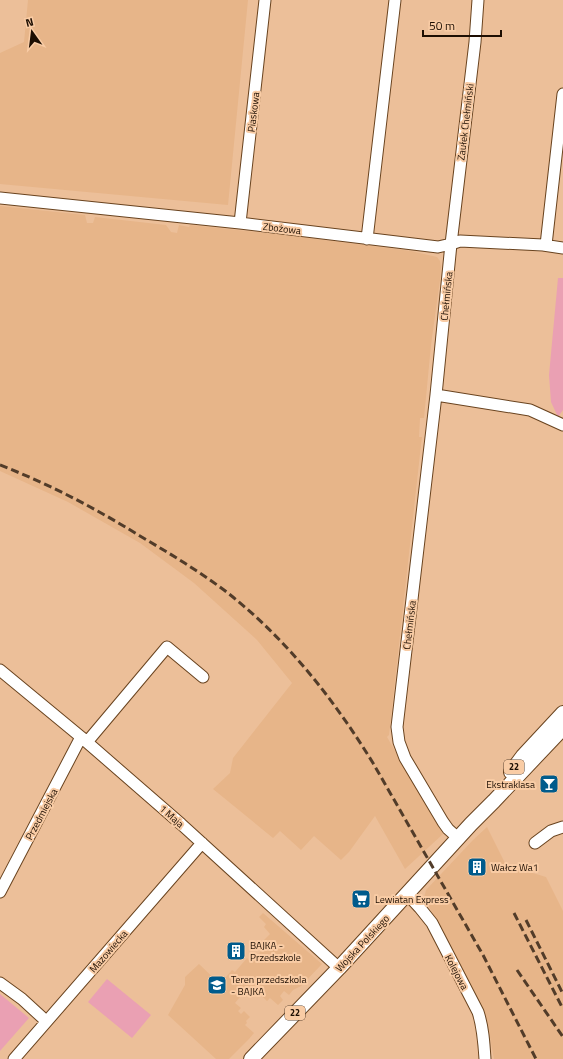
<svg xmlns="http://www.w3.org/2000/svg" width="563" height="1059" viewBox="0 0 563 1059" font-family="'Titillium Web',sans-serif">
	<rect width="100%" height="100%" fill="#ecbf99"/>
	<!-- built -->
	<path fill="#e7b589" d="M28 0H248L228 205 0 184V53L24 42Z
		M0 206 85 215 87 223H93L95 217 166 225 171 232 177 233 179 225 189 227 190 225 284 235 411 251 437 257 440 261 441 267 440 280 431 345 424 418H420L419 437H422L421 445 389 735 387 737 443 834 405 869 375 816 349 852 341 860 314 836 301 850 280 831 273 838 213 789 230 773 233 758 292 683 257 640 194 583 140 543 68 502 0 471Z
		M487 827 506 865 546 877 563 911V1059H494L487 1021 482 1007 445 935 424 898 426 890 473 840Z
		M263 913 322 964 301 986 293 990 289 995 284 991 280 996 283 1000 278 1005 270 998 267 1001 251 985 243 995 240 992 238 995 240 997 235 1003 241 1008 238 1011 241 1014 244 1011 250 1017 246 1021 247 1023 245 1025 254 1033 249 1039 229 1059H216L168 1015 185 985V977L199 964 220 984 232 970 235 972 247 958 251 962 261 951 257 947 270 934 264 927 266 924 259 917Z"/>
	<!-- green -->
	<path fill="#eaa0b3" d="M558 278H563V410L558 417 551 402 549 375Z
		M107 979 151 1015 132 1038 88 1002Z
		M0 994 29 1018 0 1051Z"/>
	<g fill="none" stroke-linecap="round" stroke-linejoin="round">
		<defs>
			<path id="minor" d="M0 198 240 223 438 247 451 244 460 241 543 245 563 248
				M240 223 265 0
				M367 239 395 0
				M546 245 563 94
				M436 395 530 410 563 425
				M0 670 81 737 181 824 339 968
				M87 742 167 647 203 677
				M458 838 448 829 443 822 405 758 399 742 397 727 436 395 451 244 475 42 478 0
				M535 843 551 831 563 827
				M0 892 81 737
				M407 894 420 908 432 923 478 1012C483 1027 484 1043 485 1059
				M0 983 22 999 46 1021
				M14 1059 202 843"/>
			<path id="major" d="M511 772 523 756 563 713
				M251 1059 339 968 471 824 494 801 563 728"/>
		</defs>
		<!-- minor casing -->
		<use href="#minor" stroke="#69431f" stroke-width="13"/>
		<!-- major casing -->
		<use href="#major" stroke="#69431f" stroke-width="16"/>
		<!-- minor -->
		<use href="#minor" stroke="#fff" stroke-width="11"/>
		<!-- major -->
		<use href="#major" stroke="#fff" stroke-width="14"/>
		<!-- rail -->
		<path stroke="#523c29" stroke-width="3" stroke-dasharray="8 4" stroke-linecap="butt" d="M0 465C49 484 95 508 140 536 169 553 197 570 224 590 285 637 333 698 373 763L483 955 536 1059
			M514 913 563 1009
			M526 920 563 994
			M517 970 563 1037"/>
	</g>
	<!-- icons -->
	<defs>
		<symbol id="bar-square" viewBox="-11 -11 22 22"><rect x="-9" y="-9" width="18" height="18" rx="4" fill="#005b8c" stroke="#f9cca5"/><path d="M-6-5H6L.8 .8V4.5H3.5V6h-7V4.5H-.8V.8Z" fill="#fff"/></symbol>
		<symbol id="building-square" viewBox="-11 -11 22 22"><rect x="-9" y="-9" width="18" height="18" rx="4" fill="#005b8c" stroke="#f9cca5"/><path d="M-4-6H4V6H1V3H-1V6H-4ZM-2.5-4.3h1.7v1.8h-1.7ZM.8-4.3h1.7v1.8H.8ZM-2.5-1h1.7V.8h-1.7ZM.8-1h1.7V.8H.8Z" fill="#fff"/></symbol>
		<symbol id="supermarket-square" viewBox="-11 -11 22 22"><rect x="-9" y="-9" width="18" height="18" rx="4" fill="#005b8c" stroke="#f9cca5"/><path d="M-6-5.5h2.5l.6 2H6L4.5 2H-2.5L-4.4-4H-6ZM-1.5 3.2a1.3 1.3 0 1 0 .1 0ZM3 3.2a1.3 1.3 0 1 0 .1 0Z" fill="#fff"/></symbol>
		<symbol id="school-square" viewBox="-11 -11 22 22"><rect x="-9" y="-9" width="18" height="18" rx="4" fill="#005b8c" stroke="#f9cca5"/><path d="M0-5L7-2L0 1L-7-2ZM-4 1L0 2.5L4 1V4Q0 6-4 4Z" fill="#fff"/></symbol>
	</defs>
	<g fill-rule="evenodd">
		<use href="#bar-square" x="538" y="773" width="22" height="22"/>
		<use href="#building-square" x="466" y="856" width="22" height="22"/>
		<use href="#supermarket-square" x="350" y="888" width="22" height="22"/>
		<use href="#building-square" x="225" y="940" width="22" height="22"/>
		<use href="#school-square" x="206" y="974" width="22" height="22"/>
	</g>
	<g text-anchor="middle" stroke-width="4" stroke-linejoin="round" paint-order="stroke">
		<!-- shield labels -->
		<g fill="#f9cca5" stroke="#5f4733" stroke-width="1">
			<rect x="504" y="760" width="20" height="14" rx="3"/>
			<rect x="285" y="1006" width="20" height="14" rx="3"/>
		</g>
		<g font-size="9" font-weight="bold" fill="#1d0e02">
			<text x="514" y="770">22</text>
			<text x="295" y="1016">22</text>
		</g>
		<!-- street labels -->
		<g font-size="10" fill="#1d0e02" stroke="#f9cca5">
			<text transform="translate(253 112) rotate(-83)" y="4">Piaskowa</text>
			<text transform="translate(465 122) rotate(-83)" y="4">Zaułek Chełmiński</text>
			<text transform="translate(282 228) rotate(7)" y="4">Zbożowa</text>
			<text transform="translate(446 296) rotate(-84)" y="4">Chełmińska</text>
			<text transform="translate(409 625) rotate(-83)" y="4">Chełmińska</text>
			<text transform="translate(41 814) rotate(-62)" y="4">Przedmiejska</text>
			<text transform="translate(172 816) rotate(41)" y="4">1 Maja</text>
			<text transform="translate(362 943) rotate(-47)" y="4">Wojska Polskiego</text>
			<text transform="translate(108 951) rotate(-49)" y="4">Mazowiecka</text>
			<text transform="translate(457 972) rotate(62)" y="4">Kolejowa</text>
		</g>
		<!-- poi labels -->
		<g font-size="10" fill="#1d0e02" stroke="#f9cca5" text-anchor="start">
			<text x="535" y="788" text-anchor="end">Ekstraklasa</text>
			<text x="491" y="871">Wałcz Wa1</text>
			<text x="375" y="903">Lewiatan Express</text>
			<text x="250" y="949">BAJKA -<tspan x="250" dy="12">Przedszkole</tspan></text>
			<text x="231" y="983">Teren przedszkola<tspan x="231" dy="12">- BAJKA</tspan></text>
		</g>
	</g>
	<!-- north arrow -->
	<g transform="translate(32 32) rotate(346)" stroke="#f9cca5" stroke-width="3" paint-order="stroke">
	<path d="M0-3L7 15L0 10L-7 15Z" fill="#1d0e02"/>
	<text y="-6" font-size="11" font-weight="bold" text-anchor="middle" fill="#1d0e02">N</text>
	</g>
	<!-- scale -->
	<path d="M423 30v6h78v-6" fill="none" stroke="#1d0e02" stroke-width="2"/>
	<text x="429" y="30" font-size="12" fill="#1d0e02" stroke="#f9cca5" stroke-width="3" paint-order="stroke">50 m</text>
</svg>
